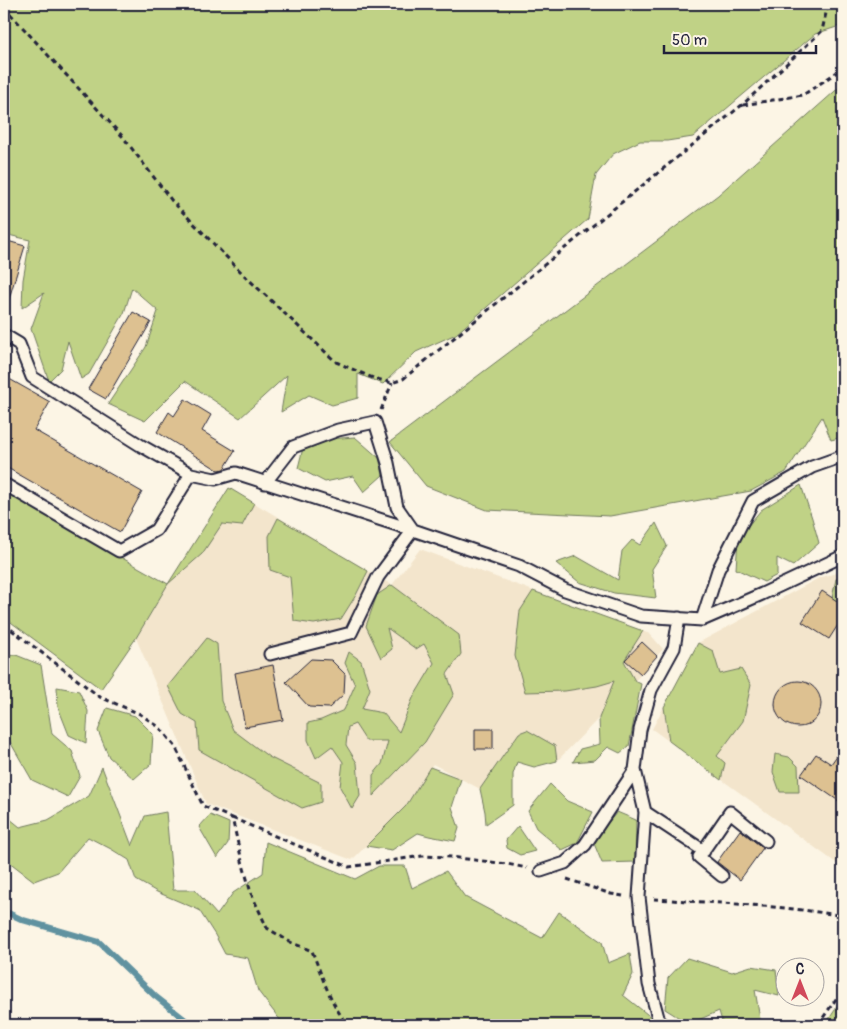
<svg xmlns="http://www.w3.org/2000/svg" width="847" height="1029" viewBox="0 0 847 1029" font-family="Pangolin,sans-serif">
	<rect width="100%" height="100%" fill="#fcf5e5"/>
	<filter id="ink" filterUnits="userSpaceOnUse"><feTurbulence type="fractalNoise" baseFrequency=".02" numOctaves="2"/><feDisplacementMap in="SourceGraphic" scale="10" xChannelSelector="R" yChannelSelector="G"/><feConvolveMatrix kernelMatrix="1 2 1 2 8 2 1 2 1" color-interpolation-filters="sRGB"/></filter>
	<g filter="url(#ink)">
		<!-- built -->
		<path fill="#f3e5cc" d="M229 488 392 585 420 549 650 634 663 649 635 681 557 761 519 734 480 789 433 764 406 806 352 860 206 804 136 638 168 584Z
			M843 571V868L652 729 698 643 819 578Z"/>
		<!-- green -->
		<path fill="#c0d286" stroke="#717a60" d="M4 4H843V25L815 34 693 137 667 141H640L613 154 596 175 588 219 456 334 416 352 383 384 358 374V398L332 405 309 395 281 412 287 375 240 418 185 381 145 421 108 404 146 347 158 311 132 288 124 313 89 374 81 379 68 341 61 369 49 381 31 329 44 293 22 308 23 280 30 240 4 234Z
			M843 84V437L831 440 822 417 786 472 751 491 610 516 487 510 426 486 390 442 718 195Z
			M355 437 379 458 383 475 364 492 353 476 325 482 298 468 303 448 328 439Z
			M801 485 812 518 819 543 793 566 777 558V575L764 582 736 569 738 538 761 510Z
			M229 488 254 503 242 526 222 524 202 554 168 584 136 638 101 689 4 617V491L168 584Z
			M278 518 368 571 356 595 341 619 314 624 294 621 290 577 270 570 269 536Z
			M656 523 667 546 652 569 656 598 614 593 579 582 556 563 576 556 618 580 622 551 632 540 640 545Z
			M843 578V605L832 598 836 579Z
			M392 585 459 635 461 654 447 674 454 694 425 742 373 796V775L382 764 388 741H366L355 724 348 727 346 745 357 763 360 796 352 809 340 787 343 762 332 746 316 758 308 740V723L321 720 344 710 355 685 345 663 349 652 361 661 370 689 362 709 383 713 399 732 413 698 434 663 424 644 416 649 387 628 392 649 381 658 366 626 377 595Z
			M533 591 643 631 624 661 635 681 641 684 629 746 620 753 608 747 595 760 573 762 580 749 600 744 599 718 614 681 597 686 565 691 525 692 515 656 520 611Z
			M207 638 217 644 221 701 233 730 269 757 321 783V802L302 808 199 750 197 723 182 714 168 686Z
			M698 643 713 651 720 674 741 669 751 685 743 721 717 756 725 763 721 780 669 741 664 707Z
			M16 655 41 665 52 734 72 751 80 776 68 797 32 780 5 733 4 727V656Z
			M57 687 79 691 88 711 86 743 69 735 58 707Z
			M107 708 135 716 153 734 151 764 134 779 109 757 98 731Z
			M527 730 555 746 557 761 534 767 517 762 513 774V805L486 824 485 812 480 789 519 733Z
			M775 754 789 757 798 766 799 792H780L773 772Z
			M102 767 132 846 145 816 166 812 173 890H195L217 915 233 893 263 873 266 842 355 879 379 866H405L412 888 446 871 465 897 542 938 559 912 602 942 608 963 630 954 633 974 623 995 657 1022 656 1025H284L258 991 248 958 225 954 215 935 199 910 157 892 136 880 129 860 111 849 88 837 58 872 34 881 4 858V814L20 827 48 820 89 796Z
			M430 767 461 779 452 807 459 828 455 841 429 836 418 833 392 850 366 846 406 806Z
			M550 784 567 801 593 812 577 843 562 850 536 828 528 811Z
			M617 812 636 820 635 862 602 863 593 841Z
			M210 815 229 823 228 843 217 858 199 827Z
			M518 826 535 851 520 855 507 848 506 840Z
			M687 958 732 972 751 966 776 970 779 996 755 990 761 1025H723L719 1011 689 1024 665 1009 668 978Z
			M843 998V1025H825Z"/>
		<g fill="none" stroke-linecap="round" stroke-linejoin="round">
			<!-- stream -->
			<path stroke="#6192a0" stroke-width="6" d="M4 911 23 920 99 942 155 996 192 1025"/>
		</g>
		<!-- building -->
		<path fill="#ddc191" stroke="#22223b" d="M4 240 25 246 8 302 4 301Z
			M133 312 151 322 106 399 88 389Z
			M4 376 50 402 34 430 142 492 120 532 4 466Z
			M185 399 211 415 202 431 235 451 224 469 218 470 157 432 169 412 174 416Z
			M822 591 843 605V617L829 639 802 622Z
			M642 642 657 656 641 674 625 660Z
			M311 659 331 660 345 674 344 694 329 708 309 707 286 682Z
			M273 665 283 720 245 727 235 673Z
			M775 704a23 23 0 1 1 46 0a23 23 0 1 1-46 0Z
			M475 729H493V749H475Z
			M843 747V804L801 775 816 754 831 764Z
			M740 830 763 848 740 880 717 862Z"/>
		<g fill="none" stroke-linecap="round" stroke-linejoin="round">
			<defs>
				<path id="lane" d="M4 335 19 344 32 377 140 445 191 474 215 479 236 473 413 530 519 566 565 590 641 616 702 620 762 594 843 556
					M265 483 293 447 338 430 375 422 388 463 397 507 413 530 378 577 351 633 270 654
					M4 484 119 551 156 530 191 474
					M679 618 674 648 651 690 640 730 635 770 645 812 704 851
					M702 620 718 570 753 501 812 467 843 456
					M645 812 639 897 649 984 660 1025
					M541 871 565 863 585 845 635 770
					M722 876 699 857 730 812 766 841"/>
			</defs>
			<!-- lane casing -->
			<use href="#lane" stroke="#22223b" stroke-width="15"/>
			<!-- path -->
			<path stroke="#22223b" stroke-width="3" stroke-dasharray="5 4" stroke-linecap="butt" d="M4 7 123 137 172 201 244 275 336 362 373 378 392 383 403 379 742 105 822 31 828 4
				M743 105 803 95 843 68
				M381 410 392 383
				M4 624 100 697 140 714 159 727 175 746 203 806 232 818 242 861 251 893 267 928 290 942 312 951C321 973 332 1009 349 1025
				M232 818 349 867 422 856 451 857 507 864 527 868
				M567 879 611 894 623 896
				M654 899C717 903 781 905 843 916
				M818 1025 843 989"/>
			<!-- lane -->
			<use href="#lane" stroke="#fcf5e5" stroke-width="11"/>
		</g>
	</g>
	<!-- margin -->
	<rect width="847" height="1029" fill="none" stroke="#fcf5e5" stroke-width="20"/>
	<rect x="10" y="10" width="827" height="1009" fill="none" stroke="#22223b" stroke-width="2" filter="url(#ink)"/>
	<!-- north arrow -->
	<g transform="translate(800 982)"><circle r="24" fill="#fcf5e5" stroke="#a5a1a1"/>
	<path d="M0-4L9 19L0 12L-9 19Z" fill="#d1495b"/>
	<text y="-8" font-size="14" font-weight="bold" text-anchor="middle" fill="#22223b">С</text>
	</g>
	<!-- scale -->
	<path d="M664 45v8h152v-8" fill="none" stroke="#22223b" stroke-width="2.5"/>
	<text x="672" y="45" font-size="15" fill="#22223b" stroke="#fcf5e5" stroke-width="4" paint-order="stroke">50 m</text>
</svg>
